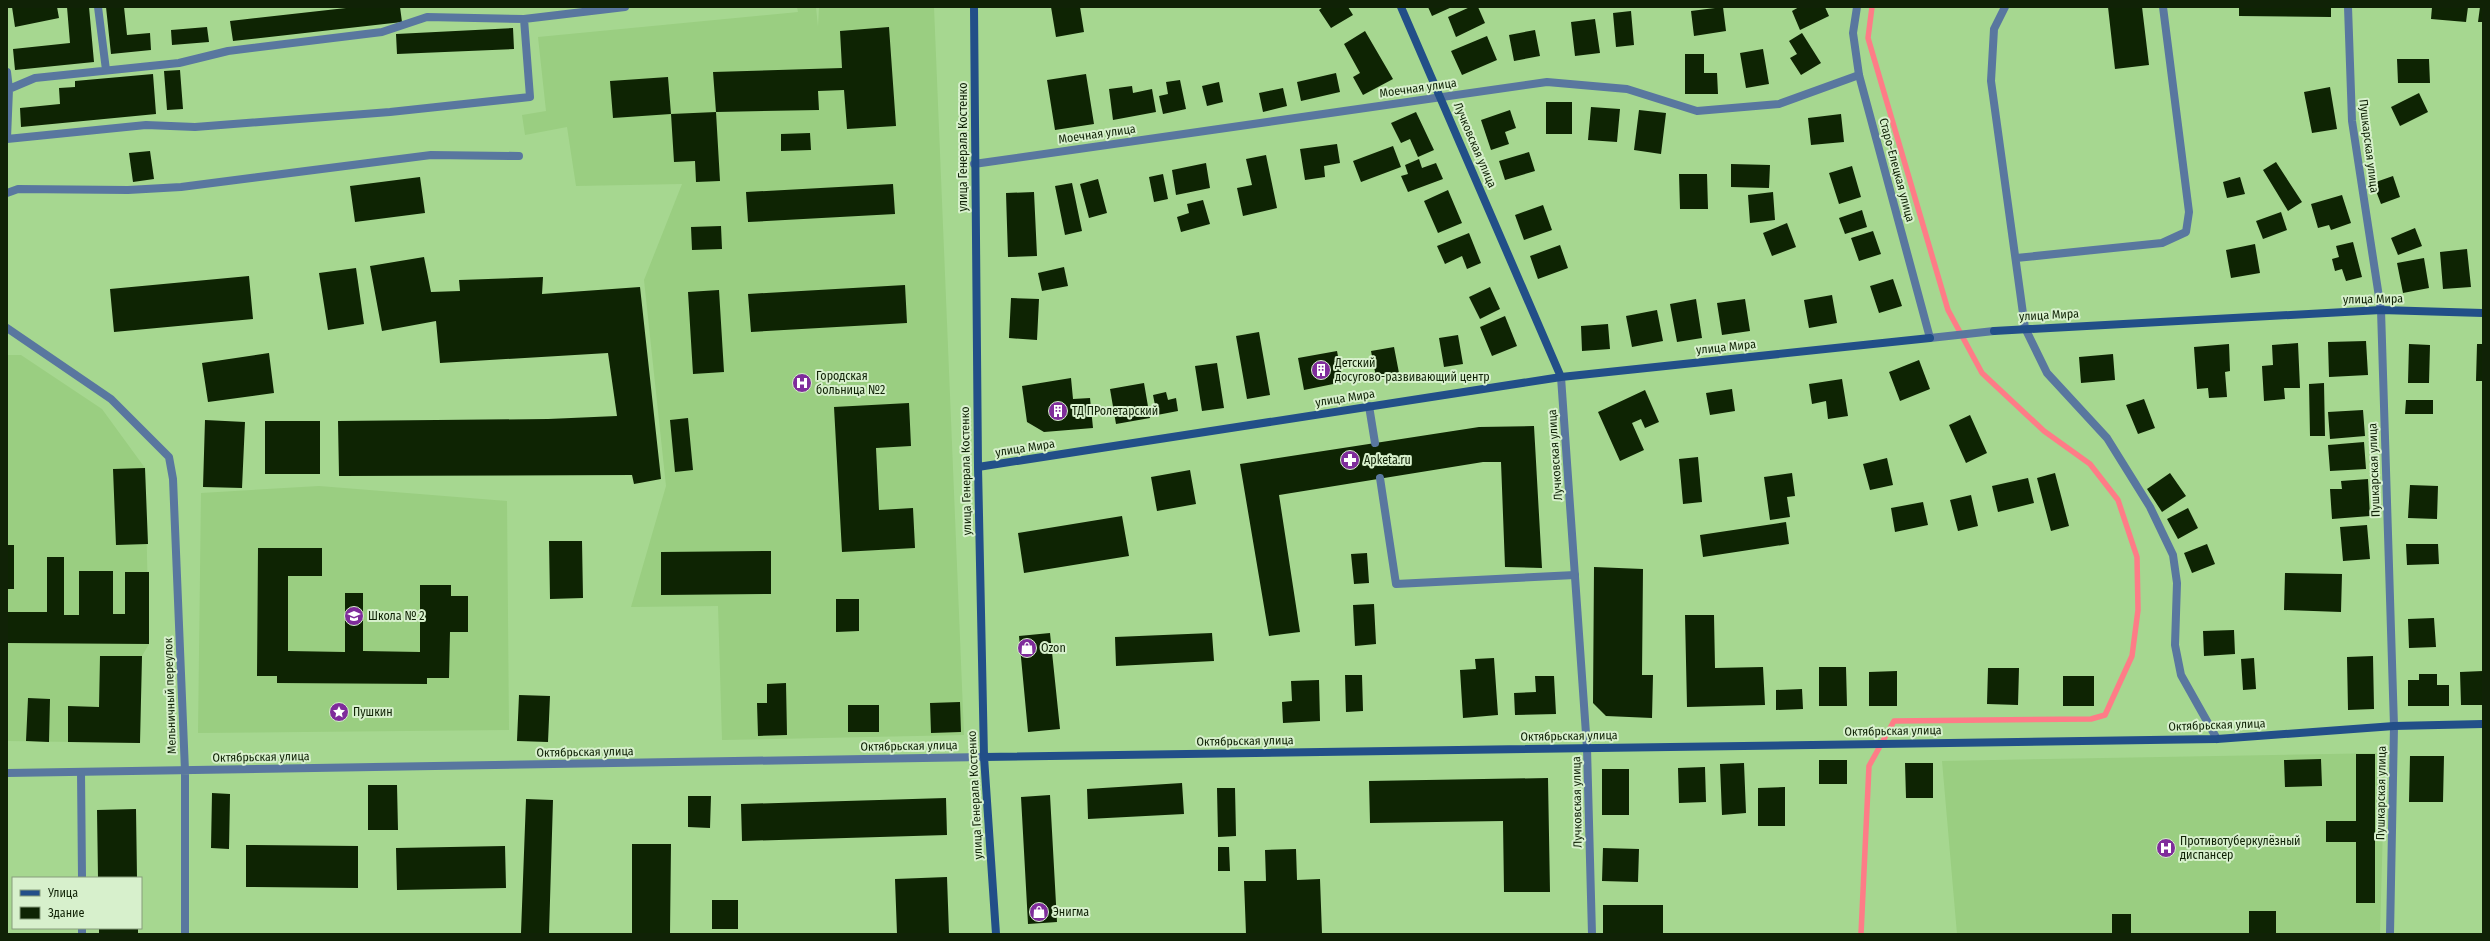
<svg xmlns="http://www.w3.org/2000/svg" width="2490" height="941" viewBox="0 0 2490 941" font-family="'Fira Sans Condensed',sans-serif">
	<rect width="100%" height="100%" fill="#a6d790"/>
	<!-- built -->
	<path fill="#9ace81" d="M797 7H816L818 27 819 7H934L964 735 722 740 718 606 631 607 666 486 644 280 682 184 576 186 567 127 525 135 522 115 546 111 538 37 798 12Z
		M7 355H21L102 409 145 468 149 644 142 656 140 743 7 741Z
		M319 486 507 501 509 730 198 733 201 493Z
		M2385 753 2380 934H1957L1942 761Z"/>
	<g fill="none" stroke-linecap="round" stroke-linejoin="round">
		<!-- stream -->
		<path stroke="#fe7c87" stroke-width="5.5" d="M1861 934 1869 766 1894 721 2091 719 2105 715 2132 656 2138 610 2137 557 2118 500 2090 464 2044 431 1982 373 1948 310 1868 38 1872 7"/>
	</g>
	<!-- building -->
	<path fill="#0e2403" d="M12 7H57L59 18 15 27Z
		M67 7H89L94 62 15 70 13 49 70 43Z
		M106 7H124L127 35 150 33 151 50 111 54Z
		M355 7H400L402 22 233 41 230 21Z
		M1051 7H1080L1084 32 1056 37Z
		M1323 7H1348L1353 15 1331 28 1319 10Z
		M1428 7H1452L1432 16Z
		M1470 7H1478L1485 23 1456 37 1448 17Z
		M1723 7 1726 31 1694 36 1691 11Z
		M1799 7H1825L1829 16 1800 30 1792 11Z
		M2108 7H2142L2149 65 2115 69Z
		M2239 7H2331V17L2239 16Z
		M2432 7H2468L2466 22 2431 19Z
		M2480 7H2483V22H2478Z
		M1631 11 1634 45 1616 47 1613 13Z
		M1595 19 1600 53 1575 56 1571 22Z
		M207 27 209 42 172 45 171 30Z
		M889 27 896 126 847 129 844 90 818 91 819 110 716 112 713 72 842 68 840 31Z
		M513 28 514 49 397 54 396 34Z
		M1535 30 1540 56 1514 61 1509 35Z
		M1365 31 1393 79 1363 95 1353 77 1360 73 1344 44Z
		M1802 33 1821 63 1801 75 1790 58 1797 54 1789 41Z
		M1487 36 1497 60 1462 75 1451 51Z
		M1763 49 1769 84 1746 88 1740 53Z
		M1685 54H1704V73H1717L1718 94H1685Z
		M2397 59H2429L2430 83H2398Z
		M180 70 183 109 167 110 164 71Z
		M1336 73 1340 92 1301 101 1297 82Z
		M153 74 156 114 21 127 20 108 60 104 59 88 75 87V81Z
		M1086 74 1094 124 1055 130 1047 80Z
		M668 77 671 114 613 118 610 81Z
		M1180 80 1186 109 1163 114 1159 96 1168 94 1166 82Z
		M1219 82 1223 102 1207 106 1202 86Z
		M1132 86 1133 93 1152 89 1156 112 1113 120 1109 89Z
		M2330 87 2337 129 2312 133 2304 92Z
		M1283 88 1287 106 1263 112 1259 93Z
		M2419 93 2428 112 2400 126 2391 107Z
		M1546 102H1572V134H1546Z
		M1591 107 1620 109 1617 142 1588 140Z
		M1510 110 1516 128 1505 132 1509 144 1491 150 1481 120Z
		M1639 110 1666 113 1661 154 1634 150Z
		M716 112 720 181 696 182 695 161 674 162 671 114Z
		M1416 112 1434 150 1418 157 1410 139 1401 143 1391 123Z
		M1841 114 1844 142 1811 145 1808 118Z
		M810 133 811 150 781 151V134Z
		M1337 144 1340 163 1324 166 1325 177 1305 180 1300 149Z
		M1393 146 1401 167 1361 182 1353 161Z
		M150 151 154 179 133 182 129 153Z
		M1529 152 1535 171 1505 180 1499 161Z
		M1266 155 1277 208 1243 216 1237 188 1252 185 1246 159Z
		M1419 159 1422 168 1436 163 1443 179 1408 192 1401 176 1408 174 1405 165Z
		M2276 162 2302 202 2288 211 2263 170Z
		M1206 163 1210 188 1176 195 1172 170Z
		M1731 164 1770 165 1769 188 1731 187Z
		M1852 166 1861 197 1839 204 1829 173Z
		M1163 174 1168 199 1154 202 1149 177Z
		M1679 174H1707L1708 209H1680Z
		M2393 176 2400 197 2381 204 2373 183Z
		M420 177 425 213 355 222 350 186Z
		M2240 177 2245 194 2227 198 2223 182Z
		M1098 179 1107 213 1089 218 1080 184Z
		M1072 183 1082 231 1065 235 1055 186Z
		M893 184 895 214 748 222 746 192Z
		M1448 190 1462 223 1438 233 1424 201Z
		M1034 192 1037 256 1008 257 1006 193Z
		M1773 192 1775 220 1750 223 1748 195Z
		M2342 195 2351 223 2331 230 2329 225 2318 228 2311 204Z
		M1203 200 1210 224 1181 232 1177 217 1189 213 1187 204Z
		M1543 205 1552 230 1524 240 1515 215Z
		M1862 210 1867 227 1845 234 1839 218Z
		M2281 212 2287 230 2263 239 2256 221Z
		M1787 223 1796 247 1772 256 1763 233Z
		M721 226 722 249 692 250 691 227Z
		M2415 228 2422 246 2398 255 2391 238Z
		M1873 231 1881 254 1859 261 1851 238Z
		M1469 233 1481 263 1467 269 1462 256 1445 264 1437 246Z
		M2353 242 2362 277 2346 281 2342 269 2335 271 2332 259 2339 257 2336 246Z
		M2255 244 2260 273 2231 278 2226 250Z
		M1560 245 1568 268 1538 279 1530 256Z
		M2467 249 2471 287 2443 289 2440 252Z
		M424 257 431 292 460 291 459 280 543 277 542 294 640 287 661 479 634 484 632 475 339 476 338 421 548 419 617 416 608 353 440 363 436 321 382 331 370 266Z
		M2424 258 2429 288 2403 293 2397 263Z
		M1064 267 1068 286 1042 291 1038 273Z
		M356 268 364 324 328 330 319 273Z
		M249 276 253 319 114 332 110 289Z
		M1893 279 1902 306 1879 313 1870 286Z
		M905 285 907 323 751 332 748 294Z
		M1490 287 1500 309 1480 319 1469 297Z
		M719 290 724 372 693 374 688 292Z
		M1832 295 1837 323 1809 328 1804 300Z
		M1011 298 1039 299 1037 340 1009 338Z
		M1696 299 1702 338 1677 342 1670 304Z
		M1745 299 1750 331 1722 335 1717 303Z
		M1657 310 1663 341 1632 347 1626 316Z
		M1505 316 1517 346 1492 356 1480 327Z
		M1608 324 1610 349 1582 351 1581 326Z
		M1259 332 1270 395 1247 399 1236 336Z
		M1458 335 1463 364 1444 367 1439 338Z
		M2366 341 2368 375 2329 377 2328 342Z
		M2298 343 2300 388H2284L2285 399 2264 401 2262 366 2273 365 2272 345Z
		M2229 344 2230 371 2225 372 2227 397 2209 398 2208 388 2197 389 2194 347Z
		M2409 344 2430 345 2429 383H2408Z
		M2477 344H2483V381H2476Z
		M1394 347 1399 373 1376 377 1371 351Z
		M1337 351 1343 382 1304 390 1298 358Z
		M269 353 274 393 208 402 202 363Z
		M2113 354 2115 380 2081 383 2079 357Z
		M1919 360 1930 389 1900 401 1889 372Z
		M1217 363 1224 408 1202 411 1195 366Z
		M1071 378 1073 399 1090 398 1093 428 1044 432 1027 422 1022 386Z
		M1842 379 1848 416 1828 419 1826 401 1812 404 1809 384Z
		M1144 383 1150 418 1116 424 1110 389Z
		M2324 383 2325 436H2310L2309 384Z
		M1732 389 1735 411 1710 415 1706 393Z
		M1645 390 1659 422 1645 428 1641 419 1632 423 1644 450 1620 461 1598 412Z
		M1166 392 1168 400 1176 398 1178 411 1157 415 1153 395Z
		M2144 399 2155 428 2138 434 2126 405Z
		M2406 400H2433V414H2405Z
		M909 403 911 446 876 448 879 510 913 508 915 548 842 552 834 407Z
		M2363 410 2365 436 2330 439 2328 412Z
		M1970 415 1987 453 1966 463 1949 425Z
		M688 418 693 470 675 472 670 420Z
		M205 420 245 422 242 488 203 487Z
		M265 421H320V474H265Z
		M1534 426 1542 568 1505 567 1501 462H1483L1279 495 1300 632 1269 636 1240 464 1479 427Z
		M2364 442 2366 469 2330 471 2328 445Z
		M1698 457 1702 502 1683 504 1679 459Z
		M1887 458 1893 485 1870 490 1863 464Z
		M145 468 148 544 116 545 113 469Z
		M1190 470 1196 504 1157 511 1151 477Z
		M1792 473 1795 496 1787 497 1790 517 1770 520 1764 477Z
		M2055 473 2069 526 2051 531 2037 478Z
		M2170 473 2186 496 2162 512 2147 489Z
		M2028 478 2034 503 1998 512 1992 486Z
		M2368 479 2370 516 2332 519 2330 489H2342L2341 481Z
		M2410 485 2438 486 2437 519 2408 518Z
		M1971 495 1978 526 1958 531 1950 500Z
		M1923 502 1928 525 1895 532 1891 508Z
		M2188 508 2198 528 2178 539 2167 519Z
		M1122 516 1129 556 1024 573 1018 533Z
		M1786 522 1789 544 1703 557 1700 535Z
		M2367 525 2370 559 2343 561 2340 527Z
		M549 541H582L583 598 550 599Z
		M2207 544 2215 564 2192 573 2184 553Z
		M2406 544H2438L2439 564 2407 565Z
		M7 545H14V589H7Z
		M258 548H322V576H288V651L345 652V593H363V651L420 652V585H451V596H468V632H450L449 678H427V684L277 683V676H257Z
		M771 551V594L661 595V552Z
		M1367 553 1369 583 1354 584 1351 554Z
		M47 557H64V615H79V571H113V614H125V572H149V644L7 643V612H47Z
		M1594 567 1643 569 1642 675H1653L1652 718 1606 716 1593 703Z
		M2285 573 2342 574 2341 612 2284 610Z
		M836 599H859V631L836 632Z
		M1374 604 1376 644 1355 646 1353 605Z
		M1685 615H1714L1715 668 1763 667 1765 705 1687 707Z
		M2434 618 2436 647 2409 648 2408 619Z
		M2234 630 2235 654 2204 656 2203 631Z
		M1050 633 1060 729 1028 732 1019 636Z
		M1212 633 1214 661 1116 666 1115 637Z
		M100 656H142L140 743 68 742V706L99 707Z
		M2373 656 2374 709 2348 710 2347 657Z
		M1494 658 1498 715 1463 718 1460 670 1476 669 1475 659Z
		M2254 658 2256 689 2243 690 2241 659Z
		M1819 667H1846L1847 706H1819Z
		M1988 668H2019L2018 705 1987 704Z
		M1897 671V706H1869V672Z
		M2483 671V705H2461L2460 672Z
		M2419 674H2437V685H2449V706H2408V680H2419Z
		M1345 675H1362L1363 711 1346 712Z
		M1535 676H1554L1556 714 1515 715 1514 693 1536 692Z
		M2063 676H2094V706H2063Z
		M1319 680 1320 721 1283 723 1282 702 1292 701 1291 681Z
		M786 683 787 735 758 736 757 703H767V684Z
		M1802 689 1803 709 1776 710V690Z
		M519 695 550 696 548 742 517 741Z
		M28 698 50 699 49 742 26 741Z
		M960 702 961 732 931 733 930 703Z
		M848 705H879V732H848Z
		M2356 754H2375V903H2356V842H2326V821H2356Z
		M2410 756H2444L2443 802H2409Z
		M2321 759 2322 786 2285 787 2284 760Z
		M1819 760H1847V784H1819Z
		M1744 763 1746 813 1722 815 1720 764Z
		M1905 763H1933V798H1906Z
		M1705 767 1706 802 1679 803 1678 768Z
		M1602 769H1629V815H1602Z
		M1548 778 1550 892H1504L1503 821 1370 823 1369 781Z
		M1182 783 1184 814 1088 819 1087 789Z
		M368 785H397L398 830H368Z
		M1785 787V826H1758V788Z
		M1217 788H1235L1236 836 1218 837Z
		M212 793 230 794 229 849 211 848Z
		M1050 795 1057 922 1028 924 1021 797Z
		M688 796H711L710 828 688 827Z
		M946 798 947 835 742 841 741 804Z
		M526 799 553 800 549 934 521 933Z
		M136 809 137 878H98L97 810Z
		M632 844H671L670 934H632Z
		M246 845 358 846V888L246 887Z
		M505 846 506 888 397 890 396 848Z
		M1218 847H1229L1230 871H1218Z
		M1603 848 1639 849 1638 882 1602 881Z
		M1296 849 1297 880 1320 879 1322 934H1246L1244 881H1266L1265 850Z
		M947 877 949 934H897L895 879Z
		M712 900H738V929H712Z
		M1603 905H1663V934H1603Z
		M2249 911H2276V934H2249Z
		M2112 914H2131V934H2112Z
		M99 928H138V934H99Z"/>
	<g fill="none" stroke-linecap="round" stroke-linejoin="round">
		<!-- lane -->
		<path stroke="#59779f" stroke-width="8" d="M98 7 106 70
			M2005 7 1994 29 1991 81 2025 328 2047 373 2107 438 2150 507 2173 555 2177 583 2175 645 2181 675 2217 739
			M7 72 9 89
			M7 138 9 89 35 78 179 63 228 51 382 32 427 17 524 19 625 7
			M7 139 146 125 195 127 390 112 530 97 524 19
			M974 164 1547 82 1627 89 1697 111 1779 104 1859 75
			M7 193 18 189 128 190 181 187 431 155 519 156
			M2016 258 2162 243 2186 232 2189 212 2163 7
			M1369 406 1375 443
			M1380 478 1396 584 1575 575
			M81 772 82 878
			M82 928V934"/>
		<!-- street -->
		<path stroke="#59779f" stroke-width="8" d="M1857 7 1853 33 1859 75 1930 338 1994 331
			M2348 7 2352 121 2381 310 2394 726 2390 934
			M7 328 111 399 169 457 173 479 185 771V934
			M1561 377 1587 748 1592 934
			M7 773 984 757"/>
		<!-- secondary -->
		<path stroke="#224f88" stroke-width="8" d="M974 7 978 467 984 757 996 934
			M1401 7 1561 377
			M1994 331 2381 310 2483 313
			M978 467 1561 377 1930 338
			M984 757 2217 739 2394 726 2483 724"/>
	</g>
	<!-- icons -->
	<defs>
		<symbol id="building-disc" viewBox="-11 -11 22 22"><circle r="9.5" fill="#7f2c9b" stroke="#d7f0cc"/><path d="M-4-6H4V6H1V3H-1V6H-4ZM-2.5-4.3h1.7v1.8h-1.7ZM.8-4.3h1.7v1.8H.8ZM-2.5-1h1.7V.8h-1.7ZM.8-1h1.7V.8H.8Z" fill="#fff"/></symbol>
		<symbol id="hospital-disc" viewBox="-11 -11 22 22"><circle r="9.5" fill="#7f2c9b" stroke="#d7f0cc"/><path d="M-5-5h3v3.5h4V-5h3V5h-3V1.5h-4V5h-3Z" fill="#fff"/></symbol>
		<symbol id="pharmacy-disc" viewBox="-11 -11 22 22"><circle r="9.5" fill="#7f2c9b" stroke="#d7f0cc"/><path d="M-2-6h4v4h4v4h-4v4h-4v-4h-4v-4h4Z" fill="#fff"/></symbol>
		<symbol id="school-disc" viewBox="-11 -11 22 22"><circle r="9.5" fill="#7f2c9b" stroke="#d7f0cc"/><path d="M0-5L7-2L0 1L-7-2ZM-4 1L0 2.5L4 1V4Q0 6-4 4Z" fill="#fff"/></symbol>
		<symbol id="shop-disc" viewBox="-11 -11 22 22"><circle r="9.5" fill="#7f2c9b" stroke="#d7f0cc"/><path d="M-5-2.5h2.3a2.7 3.5 0 0 1 5.4 0H5L5.5 6h-11ZM-1.5-2.5h3a1.5 2.3 0 0 0-3 0Z" fill="#fff"/></symbol>
		<symbol id="sight-disc" viewBox="-11 -11 22 22"><circle r="9.5" fill="#7f2c9b" stroke="#d7f0cc"/><path d="M0-6L1.8-2.2L6-1.7L2.9 1.2L3.7 5.4L0 3.3L-3.7 5.4L-2.9 1.2L-6-1.7L-1.8-2.2Z" fill="#fff"/></symbol>
	</defs>
	<g fill-rule="evenodd">
		<use href="#building-disc" x="1310" y="359" width="22" height="22"/>
		<use href="#hospital-disc" x="791" y="372" width="22" height="22"/>
		<use href="#building-disc" x="1047" y="400" width="22" height="22"/>
		<use href="#pharmacy-disc" x="1339" y="449" width="22" height="22"/>
		<use href="#school-disc" x="343" y="605" width="22" height="22"/>
		<use href="#shop-disc" x="1016" y="637" width="22" height="22"/>
		<use href="#sight-disc" x="328" y="701" width="22" height="22"/>
		<use href="#hospital-disc" x="2155" y="837" width="22" height="22"/>
		<use href="#shop-disc" x="1028" y="901" width="22" height="22"/>
	</g>
	<g text-anchor="middle" stroke-width="4" stroke-linejoin="round" paint-order="stroke">
		<!-- street labels -->
		<g font-size="12" fill="#102206" stroke="#d7f0cc">
			<text transform="translate(1418 88) rotate(-8)" y="4">Моечная улица</text>
			<text transform="translate(1097 134) rotate(-8)" y="4">Моечная улица</text>
			<text transform="translate(1475 145) rotate(67)" y="4">Лучковская улица</text>
			<text transform="translate(2369 146) rotate(83)" y="4">Пушкарская улица</text>
			<text transform="translate(963 147) rotate(-90)" y="4">улица Генерала Костенко</text>
			<text transform="translate(1897 170) rotate(75)" y="4">Старо-Елецкая улица</text>
			<text transform="translate(2373 299) rotate(-1)" y="4">улица Мира</text>
			<text transform="translate(2049 315) rotate(-3)" y="4">улица Мира</text>
			<text transform="translate(1726 347) rotate(-6)" y="4">улица Мира</text>
			<text transform="translate(1345 398) rotate(-9)" y="4">улица Мира</text>
			<text transform="translate(1025 448) rotate(-9)" y="4">улица Мира</text>
			<text transform="translate(1555 455) rotate(-94)" y="4">Лучковская улица</text>
			<text transform="translate(2374 470) rotate(-92)" y="4">Пушкарская улица</text>
			<text transform="translate(966 471) rotate(-91)" y="4">улица Генерала Костенко</text>
			<text transform="translate(170 696) rotate(-92)" y="4">Мельничный переулок</text>
			<text transform="translate(2217 725) rotate(-2)" y="4">Октябрьская улица</text>
			<text transform="translate(1893 731) rotate(-1)" y="4">Октябрьская улица</text>
			<text transform="translate(1569 736) rotate(-1)" y="4">Октябрьская улица</text>
			<text transform="translate(1245 741) rotate(-1)" y="4">Октябрьская улица</text>
			<text transform="translate(909 746) rotate(-1)" y="4">Октябрьская улица</text>
			<text transform="translate(585 752) rotate(-1)" y="4">Октябрьская улица</text>
			<text transform="translate(261 757) rotate(-1)" y="4">Октябрьская улица</text>
			<text transform="translate(2381 793) rotate(-89)" y="4">Пушкарская улица</text>
			<text transform="translate(975 795) rotate(-93)" y="4">улица Генерала Костенко</text>
			<text transform="translate(1577 802) rotate(-91)" y="4">Лучковская улица</text>
		</g>
		<!-- poi labels -->
		<g font-size="12" fill="#102206" stroke="#d7f0cc" text-anchor="start">
			<text x="1335" y="367">Детский<tspan x="1335" dy="14">досугово-развивающий центр</tspan></text>
			<text x="816" y="380">Городская<tspan x="816" dy="14">больница №2</tspan></text>
			<text x="1072" y="415">ТД ПРолетарский</text>
			<text x="1364" y="464">Apketa.ru</text>
			<text x="368" y="620">Школа № 2</text>
			<text x="1041" y="652">Ozon</text>
			<text x="353" y="716">Пушкин</text>
			<text x="2180" y="845">Противотуберкулёзный<tspan x="2180" dy="14">диспансер</tspan></text>
			<text x="1053" y="916">Энигма</text>
		</g>
	</g>
	<!-- border -->
	<rect width="2490" height="941" fill="none" stroke="#102206" stroke-width="16"/>
	<!-- legend -->
	<rect x="12" y="877" width="130" height="52" fill="#d7f0cc" stroke="#879e7d"/>
	<rect x="20" y="890" width="20" height="6" fill="#224f88" stroke="#879e7d"/>
	<text x="48" y="897" font-size="12" fill="#102206">Улица</text>
	<rect x="20" y="907" width="20" height="12" fill="#0e2403" stroke="#879e7d"/>
	<text x="48" y="917" font-size="12" fill="#102206">Здание</text>
</svg>
